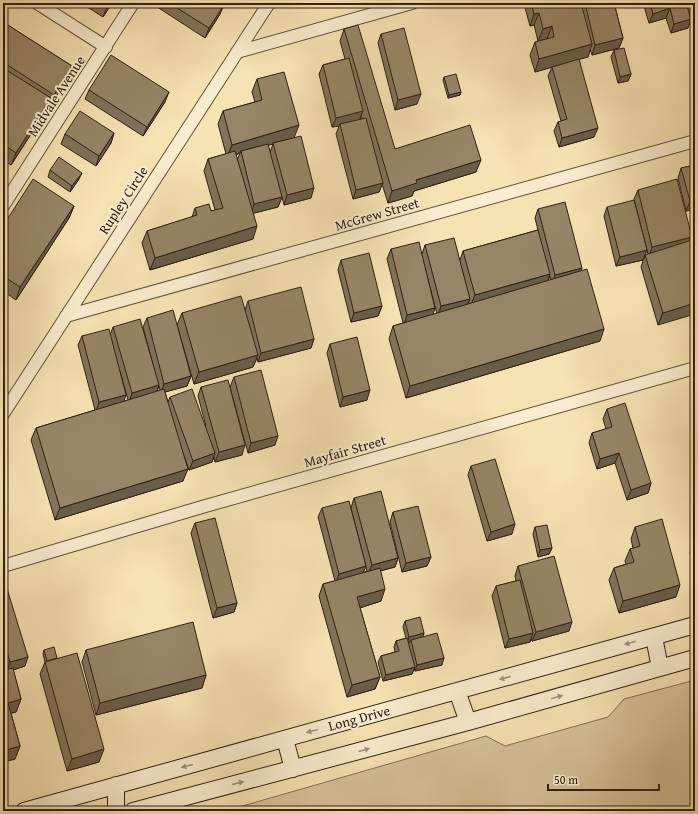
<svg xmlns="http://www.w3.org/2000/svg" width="698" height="814" viewBox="0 0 698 814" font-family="'Gentium Book Plus',serif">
	<rect width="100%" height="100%" fill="#f7e2b3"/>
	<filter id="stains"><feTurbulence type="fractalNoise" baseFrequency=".005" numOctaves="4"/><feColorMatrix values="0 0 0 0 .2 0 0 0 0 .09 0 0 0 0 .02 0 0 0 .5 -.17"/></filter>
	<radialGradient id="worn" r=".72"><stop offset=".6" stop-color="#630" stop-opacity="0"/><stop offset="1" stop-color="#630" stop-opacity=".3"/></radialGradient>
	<!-- green -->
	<path fill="#d5c198" stroke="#827056" d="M695 680V811H225L486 736 505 746 608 717 624 699Z"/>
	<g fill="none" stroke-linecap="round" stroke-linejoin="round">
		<defs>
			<path id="minor" d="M37 3 106 47
				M237 52 412 3
				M3 206 133 3
				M66 316 695 141
				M3 414 269 3
				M3 566 202 507 695 368"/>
			<path id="secondary" d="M654 637 660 668
				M457 691 468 722
				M285 739 293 769
				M24 811 695 625
				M116 811V785
				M133 811 468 722 695 658"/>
		</defs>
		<!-- minor casing -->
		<use href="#minor" stroke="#61503c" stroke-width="14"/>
		<!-- secondary casing -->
		<use href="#secondary" stroke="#2f2014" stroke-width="18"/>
		<!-- minor -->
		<use href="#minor" stroke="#faecce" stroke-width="12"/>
		<!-- secondary -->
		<use href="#secondary" stroke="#faecce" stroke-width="16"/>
	</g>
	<!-- wall -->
	<path fill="#827259" stroke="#2f2014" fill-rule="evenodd" d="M70 3H77L75 6Z
		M81 3H112L103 17Z
		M151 3H221L220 14 205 38Z
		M524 3H614L623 38 619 48 592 55 590 49 588 57 579 59 594 137 559 147 554 131 558 122 561 121 548 76 552 67 535 72 530 55 535 42 538 41 534 25 530 26 524 4Z
		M643 3H695V27L692 28 690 21 688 28 671 33 666 18 649 23Z
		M3 22 72 66 68 79 49 107 48 106 46 111 11 165 3 160Z
		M344 29 395 149 476 172 414 191 412 196 388 203 382 184 379 192 353 199 336 134 339 126 332 127 319 74 323 65 345 59 340 41ZM361 114 362 118 360 119Z
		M695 30V41L693 35Z
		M381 34 417 104 395 110 378 43Z
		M614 50 631 74 628 81 618 83 611 57Z
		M444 77 461 92 460 95 448 98 443 80Z
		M257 79 294 137 311 198 284 205 282 197 278 207 253 213V239L150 270 142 243 147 231 192 217 195 208 211 211 215 210 204 171 208 159 226 154 218 124 223 111 255 102 252 92ZM273 144 270 152 268 145ZM240 153 237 160 236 155Z
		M89 90 165 102 143 136 85 99Z
		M114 133 111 143 96 166 61 144 65 134Z
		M695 165V209L686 211 678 178 681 168Z
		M50 170 79 179 70 192 48 177Z
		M638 190 692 237 658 325 641 267 645 255 648 254 634 199Z
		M74 206 69 218 16 300 3 291V226Z
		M607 207 647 250 643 260 616 266 604 216Z
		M538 209 581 271 600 341 406 398 389 339 393 326 403 323 387 259 391 249 422 254 425 245 460 260 463 251 538 230 535 218ZM425 268 437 314 433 315ZM550 276 551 280 548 281Z
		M341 260 382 306 378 316 351 322 338 270Z
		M248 301 314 339 311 348 258 362 257 358 253 367 194 384 177 325 182 313 245 310Z
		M147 318 191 376 187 386 165 392 168 402 170 397 206 426 198 396 201 387 242 455 215 462 214 457 212 462 189 470 184 456 183 481 55 520 31 440 36 428 95 410 78 345 82 336 110 335 113 327 153 365 143 327ZM120 371 128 400 124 401ZM159 386 160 390 157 391Z
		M330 344 367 400 340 407 327 353Z
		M234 377 275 445 248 453 230 387Z
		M607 409 651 483 648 493 627 500 615 463 597 469 589 443 592 433 606 429 603 419Z
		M471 466 512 534 487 541 468 475Z
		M354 498 398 558 395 567 380 571 381 601 360 608 380 677 375 689 347 697 319 596 323 584 335 581 318 517 322 508 364 572 367 571 351 508Z
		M393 512 431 557 427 566 402 572 390 522Z
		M195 523 237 603 234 612 213 618 191 533Z
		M535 527 552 548 549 554 538 557 533 534Z
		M635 527 676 597 619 613 609 580 614 568 626 564 625 561 630 549 633 548 631 539Z
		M695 545V570L690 553 692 546Z
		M518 566 569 631 532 641 531 638 530 642 505 648 492 596 496 586 516 581 515 576Z
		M3 579 25 666 13 670 21 699 16 712 11 713 20 746 15 759 3 762V670H6L3 660Z
		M405 621 424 633 423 636 442 665 415 671 414 669 412 674 383 681 378 662 381 656 395 652 394 647 396 641 406 638 403 627Z
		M44 650 57 658 99 762 67 771 40 674 45 662 43 654Z
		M86 650 206 675 202 688 96 715 82 662Z"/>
	<!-- shaded-wall -->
	<path fill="#6a5d48" stroke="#2f2014" d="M109 3H112L103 17 108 5Z
		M224 5 220 14 205 38 209 28Z
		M670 8 666 18 649 23 653 14Z
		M539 13 534 25 530 26 534 14Z
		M691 19 688 28 671 33 674 24Z
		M695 19V27L692 28Z
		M552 26 547 39 538 41 543 29Z
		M623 38 619 48 592 55 595 45Z
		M592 44 588 57 535 72 539 59Z
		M72 66 68 79 49 107 54 95Z
		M631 74 628 81 618 83 620 77Z
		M169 92 165 102 143 136 147 127Z
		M461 92 460 95 448 98 449 95Z
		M421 94 417 104 395 110 398 100Z
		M51 98 46 111 11 165 16 153Z
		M363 111 359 121 340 124 339 126 332 127 336 118Z
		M299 125 294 138 273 143V144L241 153V151L240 153 227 157 232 145Z
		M598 128 594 137 559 147 562 138Z
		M114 133 111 143 96 166 99 156Z
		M481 160 476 172 414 191 412 196 388 203 392 191 416 180Z
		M82 173 79 179 70 192 72 186Z
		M383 183 379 192 353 199 356 190Z
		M314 188 311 198 284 205 287 195Z
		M282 197 278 207 251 214 254 204Z
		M695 200V209L686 211 690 201Z
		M74 206 69 218 16 300 20 287Z
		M257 226 253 239 150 270 155 258Z
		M692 237 688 246 649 256 652 247Z
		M647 250 643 260 616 266 620 257Z
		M582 268 579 277 552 284 555 275Z
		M550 274 546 286 470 307 475 295Z
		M470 299 466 308 438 316 441 306Z
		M695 303V314L658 325 663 313Z
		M382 306 378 316 351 322 354 313Z
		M435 308 432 318 404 325 407 315Z
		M604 329 600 341 406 398 410 386Z
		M314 339 311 348 258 362 261 353Z
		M258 355 253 367 194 384 199 372Z
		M191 376 187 386 161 393 164 384Z
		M159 385 156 395 129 403 132 393Z
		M370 390 367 400 340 407 343 397Z
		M126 395 123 404 96 412 99 402Z
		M278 436 275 445 248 453 251 443Z
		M245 445 242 455 215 462 219 452Z
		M215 453 212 462 189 470 193 461Z
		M619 453 615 463 597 469 600 459Z
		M188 469 183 481 55 520 60 508Z
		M651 483 648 493 627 500 631 490Z
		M515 524 512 534 487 541 491 532Z
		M552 548 549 554 538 557 540 550Z
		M431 557 427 566 402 572 406 563Z
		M398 558 395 567 368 574 372 565Z
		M366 566 362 576 336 583 339 574Z
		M680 585 676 597 619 613 623 601Z
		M385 589 381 601 353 610 357 597Z
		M237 603 234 612 213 618 217 608Z
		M572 622 569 631 532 641 536 632Z
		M424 633 422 640H411L409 643 407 644 409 637Z
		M533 633 530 642 505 648 509 639Z
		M28 657 25 666 7 672 10 662Z
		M444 658 442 665 415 671 417 665Z
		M415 667 412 674 383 681 386 675Z
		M206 675 202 688 96 715 100 703Z
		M380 677 375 689 347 697 352 685Z
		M21 699 16 712 4 715 8 703Z
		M20 746 15 759 3 762V751Z
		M104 749 99 762 67 771 72 759Z"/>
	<!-- building -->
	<path fill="#978567" stroke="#2f2014" d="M169 3H221L224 5 209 28Z
		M531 3H581L592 44 539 59 535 42 554 37 552 26 543 29 539 13 534 14Z
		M585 3H614L623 38 595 45Z
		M650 3H686L691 19 674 24 670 8 653 14Z
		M691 3H695V17Z
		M3 22 72 66 54 95 3 62Z
		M358 25 395 149 470 125 481 160 416 180 417 183 392 191 344 29Z
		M404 28 421 94 398 100 381 34Z
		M624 48 631 74 620 77 614 50Z
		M111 55 169 92 147 127 89 90Z
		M349 58 363 111 336 118 323 65Z
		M579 59 598 128 562 138 558 122 567 119 552 67Z
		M3 68 51 98 16 153 3 144Z
		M284 72 299 125 232 145 223 111 262 100 257 79Z
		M456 74 461 92 449 95 444 77Z
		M80 111 114 133 99 156 65 134Z
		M366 118 383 183 356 190 340 124Z
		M301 136 314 188 287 195 273 143Z
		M268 144 282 197 254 204 241 151Z
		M235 151 257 226 155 258 147 231 197 215 195 208 209 204 211 211 223 208 208 159Z
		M59 157 82 173 72 186 50 170Z
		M695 165V200L690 201 681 168Z
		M33 179 74 206 20 287 3 276V226Z
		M677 179 692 237 652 247 638 190Z
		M634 200 647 250 620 257 607 207Z
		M565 202 582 268 555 275 538 209Z
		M538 230 550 274 475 295 463 251Z
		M454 238 470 299 441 306 425 245Z
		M695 239V303L663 313 645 255Z
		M419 242 435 308 407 315 391 249Z
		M369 253 382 306 354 313 341 260Z
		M587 269 604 329 410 386 393 326Z
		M301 287 314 339 261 353 248 301Z
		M241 296 258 355 199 372 182 313Z
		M173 310 191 376 164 384 147 318Z
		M140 319 159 385 132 393 113 327Z
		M109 329 126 395 99 402 82 336Z
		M357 337 370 390 343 397 330 344Z
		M261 370 278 436 251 443 234 377Z
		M228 380 245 445 219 452 201 387Z
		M164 389 188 469 60 508 36 428Z
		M192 389 215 453 193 461 170 397Z
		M625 403 651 483 631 490 619 453 600 459 592 433 612 427 607 409Z
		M495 459 515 524 491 532 471 466Z
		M381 491 398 558 372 565 354 498Z
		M349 501 366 566 339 574 322 508Z
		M418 506 431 557 406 563 393 512Z
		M215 518 237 603 217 608 195 523Z
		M662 519 680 585 623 601 614 568 634 562 630 549 640 546 635 527Z
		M547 525 552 548 540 550 535 527Z
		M695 545V555L692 546Z
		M554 556 572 622 536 632 518 566Z
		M380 568 385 589 357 597 380 677 352 685 323 584Z
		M3 579H4L28 657 10 662 3 639Z
		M520 580 533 633 509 639 496 586Z
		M420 617 424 633 409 637 405 621Z
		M193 622 206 675 100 703 86 650Z
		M437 633 444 658 417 665 411 640Z
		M407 638 415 667 386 675 381 656 399 651 396 641Z
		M54 647 57 658 47 661 44 650Z
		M77 653 104 749 72 759 45 662Z
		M13 668 21 699 8 703 20 746 3 751V670Z"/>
	<!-- one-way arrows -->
	<defs><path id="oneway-solid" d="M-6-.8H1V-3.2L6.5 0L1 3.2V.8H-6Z"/></defs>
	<g fill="#9f907a">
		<use href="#oneway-solid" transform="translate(630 643) rotate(164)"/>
		<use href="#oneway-solid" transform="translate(505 678) rotate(164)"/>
		<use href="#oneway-solid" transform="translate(557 697) rotate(-16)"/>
		<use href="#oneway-solid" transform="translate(312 731) rotate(165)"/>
		<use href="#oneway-solid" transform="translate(364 750) rotate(-15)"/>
		<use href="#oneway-solid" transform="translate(187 766) rotate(165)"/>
		<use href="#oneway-solid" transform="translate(238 783) rotate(-15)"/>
	</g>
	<g text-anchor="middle" stroke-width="4" stroke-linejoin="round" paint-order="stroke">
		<!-- street labels -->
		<g font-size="14" fill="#2f2014" stroke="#faecce">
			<text transform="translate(56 96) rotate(-57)" y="5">Midvale Avenue</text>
			<text transform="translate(123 200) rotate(-57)" y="5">Rupley Circle</text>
			<text transform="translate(377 214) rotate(-16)" y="5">McGrew Street</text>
			<text transform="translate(345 451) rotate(-16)" y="5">Mayfair Street</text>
			<text transform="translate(359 718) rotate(-15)" y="5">Long Drive</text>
		</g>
	</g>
	<!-- margin -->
	<rect width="698" height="814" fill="none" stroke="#f7e2b3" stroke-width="16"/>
	<rect x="4" y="4" width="690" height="806" fill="none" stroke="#2f2014" stroke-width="2"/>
	<rect x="8" y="8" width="682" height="798" fill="none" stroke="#2f2014"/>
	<!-- scale -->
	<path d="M548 784v6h111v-6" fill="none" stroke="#2f2014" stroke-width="2"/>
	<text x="554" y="784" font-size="12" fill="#2f2014" stroke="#faecce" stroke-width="3" paint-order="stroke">50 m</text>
	<rect width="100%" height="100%" filter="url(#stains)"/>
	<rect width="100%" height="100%" fill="url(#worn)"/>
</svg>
